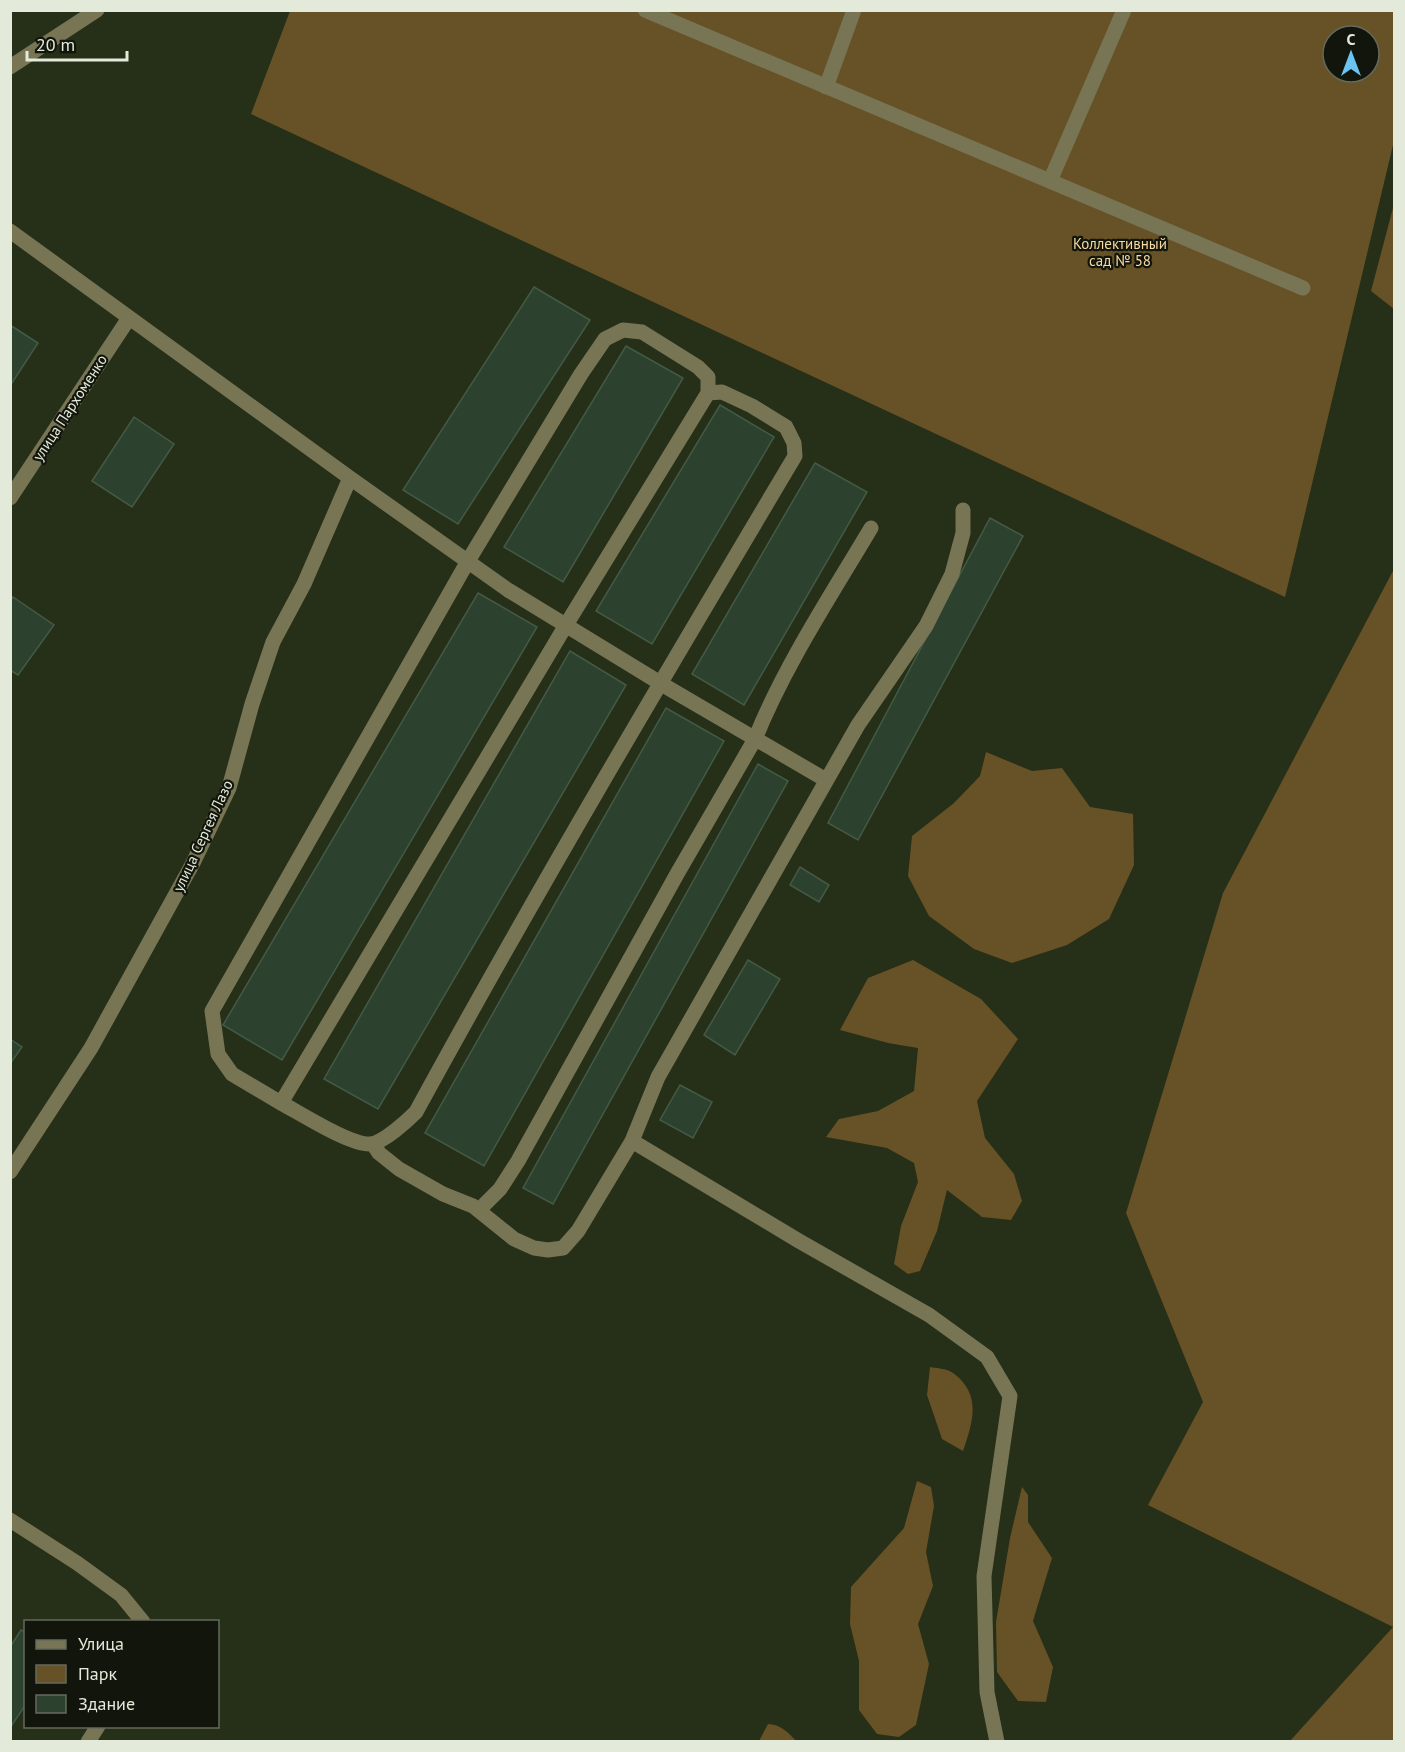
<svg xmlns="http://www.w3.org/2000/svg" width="1405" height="1752" viewBox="0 0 1405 1752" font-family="'PT Sans',sans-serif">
	<rect width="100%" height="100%" fill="#262f17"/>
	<!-- green -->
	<path fill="#675126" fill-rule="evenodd" d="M290 11H1394V141L1285 597 251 114ZM1333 36H1369V72H1333Z
		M1394 204V309L1371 291Z
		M1394 569V1741H1290L1393 1627 1148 1505 1203 1402 1126 1213 1223 893Z
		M986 752 1032 771 1062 768 1090 807 1133 814 1134 865 1109 919 1067 945 1012 963 974 949 929 916 908 876 912 836 954 803 980 776Z
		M913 960 981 999 1018 1039 977 1101 985 1138 1014 1174 1022 1201 1011 1220 982 1217 947 1190 937 1231 920 1271 908 1274 894 1264 901 1226 918 1182 914 1163 887 1148 826 1137 839 1119 878 1111 914 1091 918 1048 888 1043 840 1030 868 978Z
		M930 1367C937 1368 948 1369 953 1373 982 1394 973 1422 963 1451L942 1439 927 1395Z
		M917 1481 931 1487 934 1506 926 1552 933 1586 918 1624 929 1664 916 1725 899 1737 877 1734 859 1710V1661L850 1624 851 1587 904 1528Z
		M1022 1487 1028 1495V1522L1052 1558 1033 1621 1053 1667 1046 1702 1018 1701 997 1672 996 1622 1010 1538Z
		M768 1724C780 1724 789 1733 796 1741H759Z"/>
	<!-- building -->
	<path fill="#2c422e" stroke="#445a46" stroke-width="1.5" d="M534 287 590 320 458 524 403 490Z
		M10 325 38 343 10 386Z
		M626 346 683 378 563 582 504 547Z
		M720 405 774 437 652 644 596 611Z
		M134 417 174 444 132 507 92 481Z
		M815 463 867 492 744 705 692 674Z
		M990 518 1023 536 858 840 828 823Z
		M478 593 537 627 282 1060 223 1025Z
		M13 597 54 625 18 675 10 670V601Z
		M570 651 626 685 378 1109 324 1079Z
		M666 708 724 741 484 1166 425 1133Z
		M758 764 788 781 553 1204 523 1188Z
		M800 867 829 885 819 902 790 885Z
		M748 960 780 979 735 1055 704 1035Z
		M10 1039 22 1047 10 1064Z
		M680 1085 712 1102 693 1138 660 1120Z
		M21 1630 26 1633V1704L10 1728V1647Z"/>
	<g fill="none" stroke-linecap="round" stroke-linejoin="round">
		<!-- minor -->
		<path stroke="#787555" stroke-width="15" d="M645 10 1303 288
			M10 67 97 10
			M826 87 854 10
			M1050 181 1124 10
			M10 231 350 478 508 590 670 689 826 780
			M623 330 642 332 698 367 708 377V393L566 625 281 1103 232 1074 218 1054 212 1011 468 561 581 374 605 339Z
			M10 498 129 318
			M281 1103C300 1113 351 1146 371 1144 384 1142 407 1121 416 1112 537 890 666 673 795 456L794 443 786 427 752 406 722 392 708 393
			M632 1141 799 1241 929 1315 987 1357 1010 1396 984 1576 987 1692 997 1742
			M373 1144 379 1153 399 1169 443 1194 473 1206 514 1239 534 1248 548 1250 563 1248 578 1231 632 1141 658 1077 858 725 926 626 952 574 963 533V510
			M10 1172 91 1048 193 863 229 788 252 704 273 642 304 584 350 478
			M479 1210 500 1189 518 1161 677 874 755 739C785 665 830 597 871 528
			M10 1520 77 1563 121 1595 143 1622
			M88 1742 98 1726"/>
	</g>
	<g text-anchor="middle" stroke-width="4.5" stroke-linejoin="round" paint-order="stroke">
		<!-- park labels -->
		<g font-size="15" fill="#f8d9a1" stroke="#11150b">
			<text x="1120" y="249">Коллективный<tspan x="1120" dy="17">сад № 58</tspan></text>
		</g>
		<!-- street labels -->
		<g font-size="15" fill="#e3eada" stroke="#11150b">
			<text transform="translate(70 408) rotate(-57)" y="5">улица Пархоменко</text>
			<text transform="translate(203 836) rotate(-65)" y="5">улица Сергея Лазо</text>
		</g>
	</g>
	<!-- border -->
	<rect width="1405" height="1752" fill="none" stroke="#e3eada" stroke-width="24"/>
	<!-- legend -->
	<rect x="24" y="1620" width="195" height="108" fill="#11150b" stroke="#656a5e" stroke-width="1.5"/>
	<rect x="36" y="1640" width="30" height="9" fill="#787555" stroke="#656a5e" stroke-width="1.5"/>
	<text x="78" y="1650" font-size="18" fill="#e3eada">Улица</text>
	<rect x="36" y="1665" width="30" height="18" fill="#675126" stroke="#656a5e" stroke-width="1.5"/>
	<text x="78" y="1680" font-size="18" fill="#e3eada">Парк</text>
	<rect x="36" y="1695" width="30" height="18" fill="#2c422e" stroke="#656a5e" stroke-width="1.5"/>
	<text x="78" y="1710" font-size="18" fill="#e3eada">Здание</text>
	<!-- north arrow -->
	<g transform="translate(1351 54)"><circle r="28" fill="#11150b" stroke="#656a5e" stroke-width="1.5"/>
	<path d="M0-4.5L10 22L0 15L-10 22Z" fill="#6bc3f2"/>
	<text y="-9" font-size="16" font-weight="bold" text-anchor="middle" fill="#e3eada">С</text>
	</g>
	<!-- scale -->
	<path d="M27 51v9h100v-9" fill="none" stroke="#e3eada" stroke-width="3"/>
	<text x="36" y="51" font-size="18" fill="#e3eada" stroke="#11150b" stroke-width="4.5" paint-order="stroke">20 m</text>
</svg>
